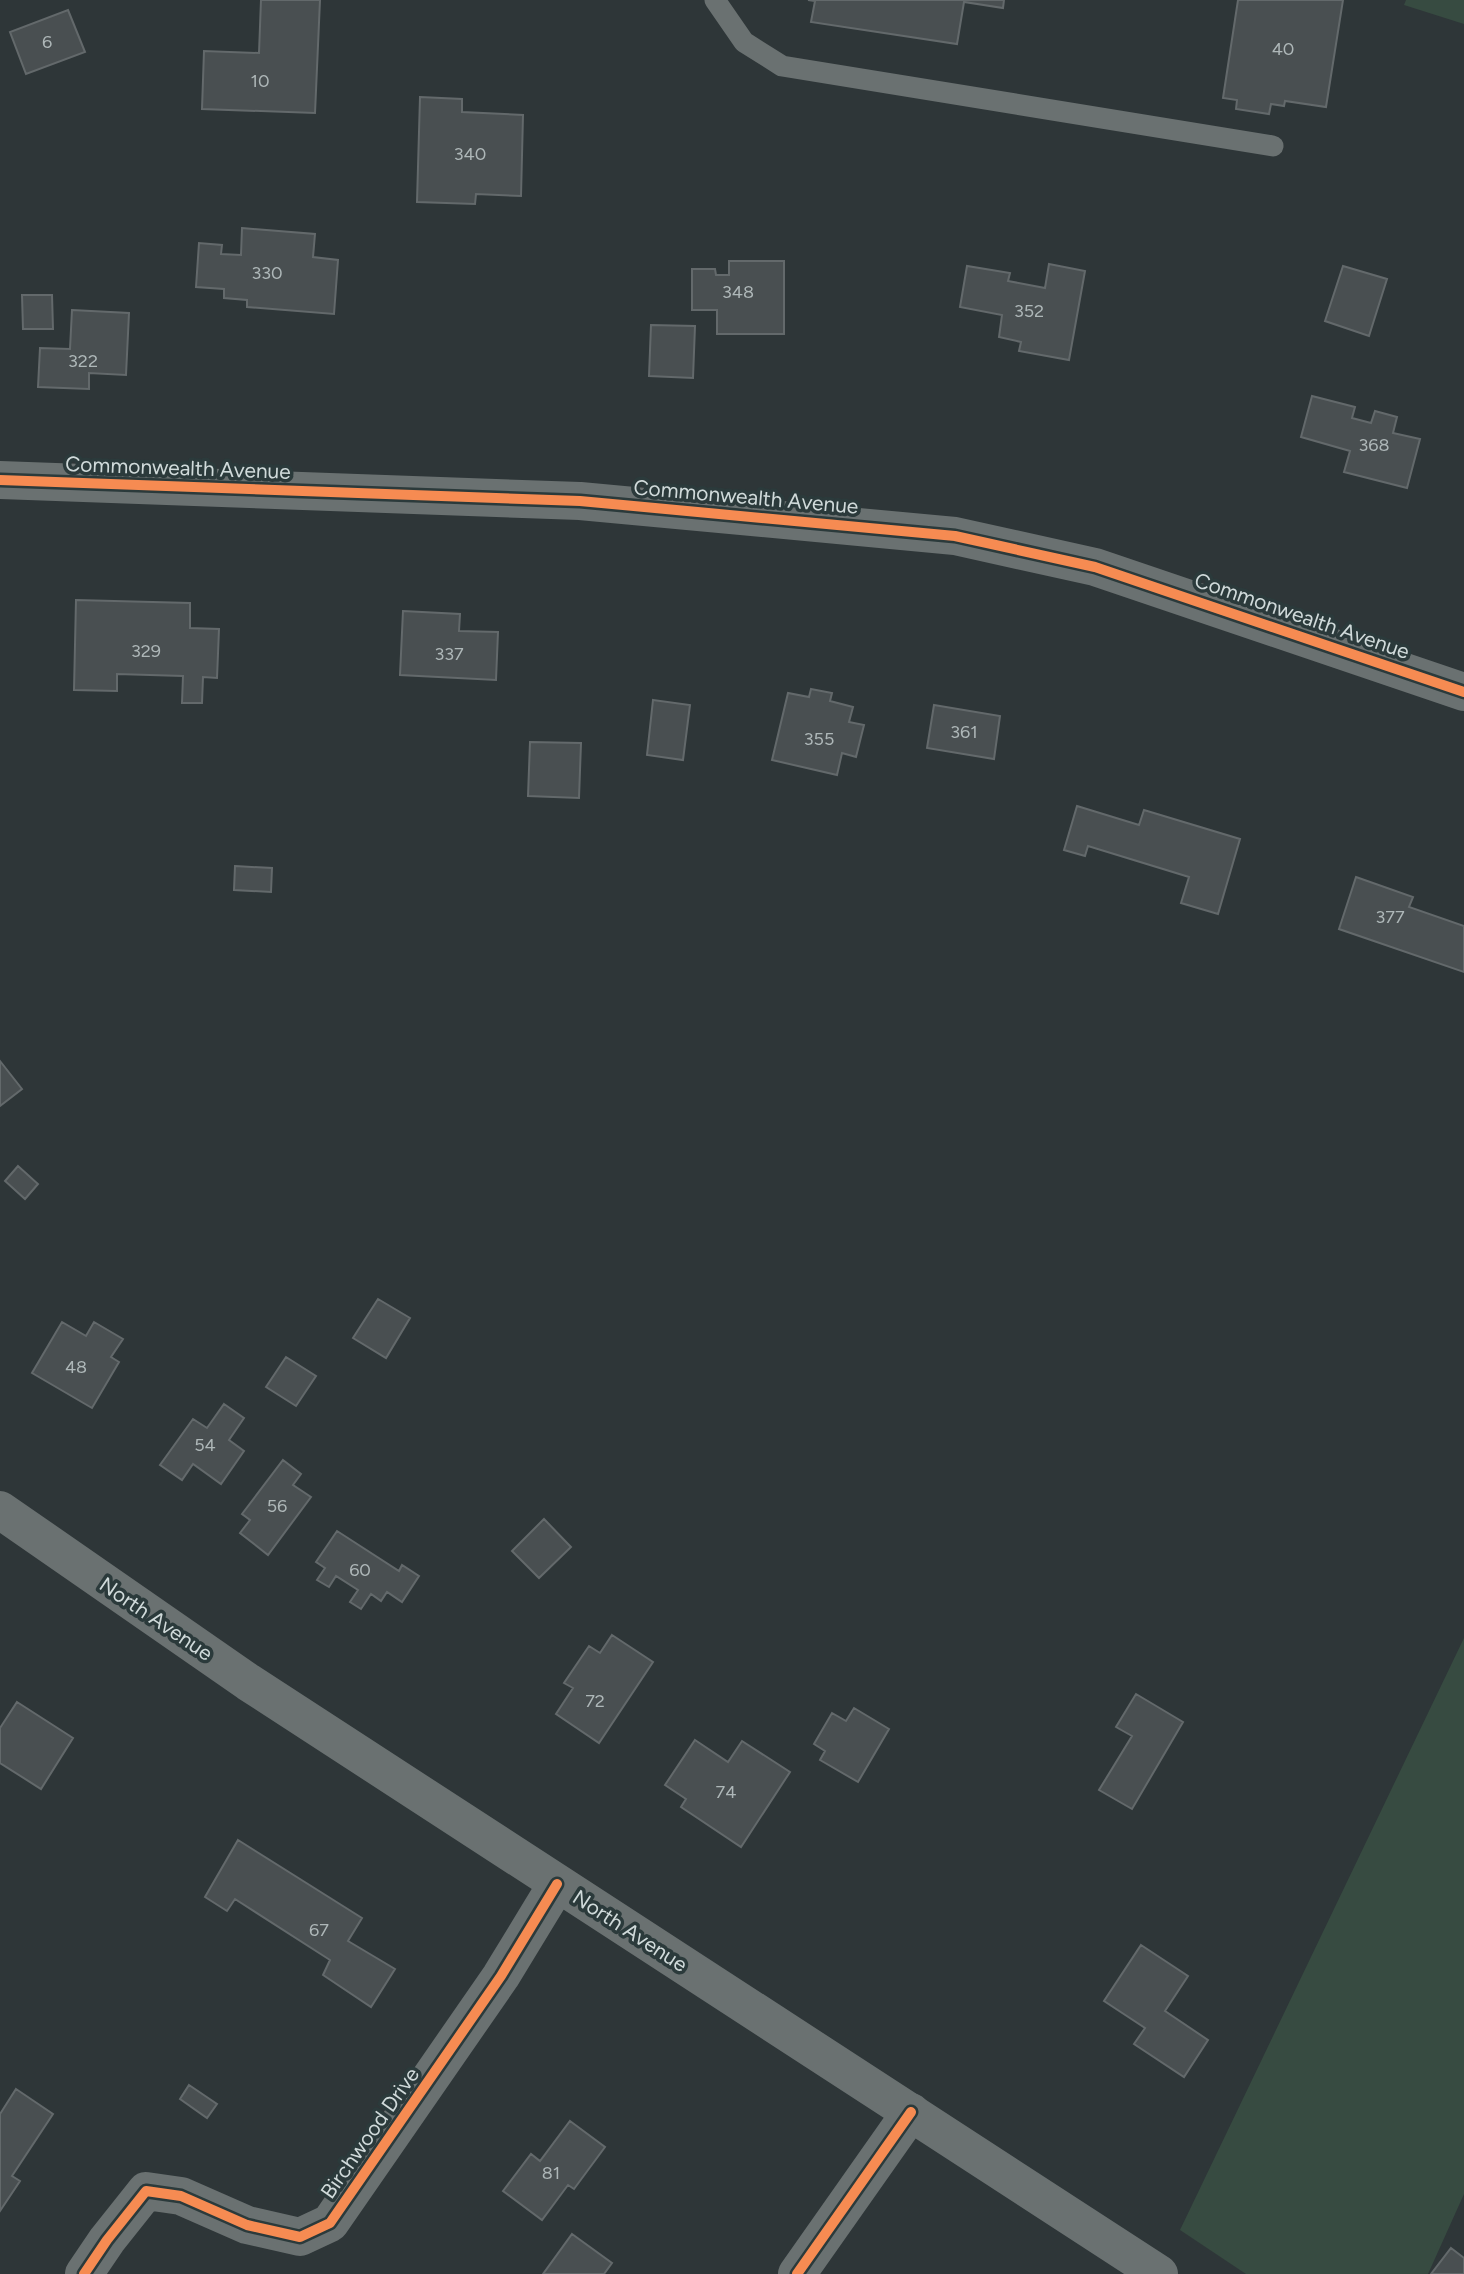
<svg xmlns="http://www.w3.org/2000/svg" width="1464" height="2274" viewBox="0 0 1464 2274" font-family="Figtree,sans-serif">
	<rect width="100%" height="100%" fill="#2e3638"/>
	<!-- green -->
	<path fill="#374b41" d="M1406 0H1464V24L1404 5Z
		M1464 1638V2194L1428 2274H1246L1180 2230Z"/>
	<!-- building -->
	<path fill="#494f51" stroke="#63696b" stroke-width="2" d="M261 0H320L315 113 202 109 204 51 259 53Z
		M808 0H1004L1003 8 964 2 957 44 811 22 815 1Z
		M1238 0H1343L1326 107 1285 101 1284 106 1271 104 1269 114 1236 109 1237 100 1223 98Z
		M68 10 85 52 26 74 10 32Z
		M420 97 462 99V112L523 115 521 196 476 194 475 204 417 202Z
		M242 228 315 234 313 257 338 260 334 314 247 307V300L224 298V289L196 287 199 243 222 245 221 254 241 255Z
		M729 261H784V334H717V310H692V269H715L716 275H729Z
		M1049 264 1085 271 1069 360 1019 351 1021 342 999 337 1002 315 960 307 967 266 1010 273 1008 281 1045 288Z
		M1343 266 1387 279 1369 336 1325 321Z
		M22 295H52L53 329H23Z
		M72 310 129 313 126 375 89 373V389L38 387 40 348 70 349Z
		M651 325 695 326 693 378 649 376Z
		M1312 396 1355 407 1352 418 1371 423 1375 411 1397 417 1393 433 1420 439 1407 488 1344 472 1350 451 1301 437Z
		M76 600 190 603V628L219 629 217 678 203 677 202 703H182L183 676 117 674V691L74 690Z
		M403 611 460 614 459 631 498 632 496 680 400 675Z
		M811 689 832 693 830 701 853 707 849 722 864 725 856 757 842 753 837 775 772 760 788 693 809 697Z
		M653 700 690 705 683 760 647 755Z
		M934 705 1000 716 994 759 927 748Z
		M530 742 581 743 579 798 528 796Z
		M1077 806 1139 825 1144 810 1240 839 1218 914 1181 903 1189 877 1088 846 1085 856 1064 850Z
		M235 866 272 868 271 892 234 890Z
		M1356 877 1413 897 1409 907 1464 926V972L1339 929Z
		M0 1061 22 1089 0 1106Z
		M18 1166 38 1184 25 1199 5 1181Z
		M378 1299 410 1318 386 1358 353 1338Z
		M62 1322 86 1336 94 1322 123 1339 111 1357 119 1362 92 1408 32 1373Z
		M286 1357 316 1376 296 1406 266 1387Z
		M224 1404 244 1418 229 1440 244 1451 221 1484 193 1464 182 1480 160 1465 193 1419 207 1428Z
		M283 1460 301 1474 293 1485 311 1497 268 1555 240 1533 250 1520 242 1514Z
		M544 1519 571 1547 539 1578 512 1551Z
		M337 1531 399 1571 402 1565 419 1576 402 1602 387 1592 381 1601 371 1594 361 1609 350 1602 358 1590 336 1576 329 1587 317 1580 325 1568 316 1562Z
		M612 1635 653 1662 599 1743 556 1714 573 1688 564 1683 589 1646 600 1653Z
		M1136 1694 1183 1722 1132 1809 1099 1790 1132 1736 1116 1727Z
		M17 1702 73 1738 41 1789 0 1763V1728Z
		M854 1708 889 1729 858 1782 820 1760 825 1751 814 1744 832 1713 846 1721Z
		M695 1740 728 1762 742 1741 790 1772 741 1847 681 1807 686 1799 665 1785Z
		M238 1840 362 1918 348 1941 395 1969 371 2007 323 1975 330 1960 235 1899 227 1911 205 1897Z
		M1141 1945 1188 1976 1165 2011 1208 2040 1184 2077 1134 2044 1145 2028 1104 2001Z
		M189 2085 217 2104 207 2118 180 2099Z
		M16 2089 53 2114 12 2176 20 2181 0 2211V2114Z
		M570 2121 605 2147 574 2189 568 2185 542 2220 503 2191 531 2154 540 2161Z
		M572 2234 612 2263 604 2274H543Z
		M1451 2248 1464 2258V2274H1431Z"/>
	<g fill="none" stroke-linecap="round" stroke-linejoin="round">
		<!-- service -->
		<path stroke="#6a7171" stroke-width="21" d="M715 0 744 42 782 66 1273 146"/>
		<!-- minor -->
		<path stroke="#6a7171" stroke-width="38" d="M0 480 580 501 955 536 1095 567 1464 692
			M84 2274 107 2240 146 2191 181 2196 247 2225 300 2237 330 2223 501 1976 557 1884
			M797 2274 911 2112"/>
		<!-- secondary -->
		<path stroke="#6a7171" stroke-width="38" d="M0 1510 248 1682 1159 2274"/>
		<defs>
			<path id="cycleway" d="M0 480 580 501 955 536 1095 567 1464 692
				M84 2274 107 2240 146 2191 181 2196 247 2225 300 2237 330 2223 501 1976 557 1884
				M797 2274 911 2112"/>
		</defs>
		<!-- cycleway casing -->
		<use href="#cycleway" stroke="#2b3a3b" stroke-width="15"/>
		<!-- cycleway -->
		<use href="#cycleway" stroke="#f68b52" stroke-width="10"/>
	</g>
	<g text-anchor="middle" stroke-width="7" stroke-linejoin="round" paint-order="stroke">
		<!-- number labels -->
		<g font-size="18" fill="#aeb7b8">
			<text x="47" y="48">6</text>
			<text x="1283" y="55">40</text>
			<text x="260" y="87">10</text>
			<text x="470" y="160">340</text>
			<text x="267" y="279">330</text>
			<text x="738" y="298">348</text>
			<text x="1029" y="317">352</text>
			<text x="83" y="367">322</text>
			<text x="1374" y="451">368</text>
			<text x="146" y="657">329</text>
			<text x="449" y="660">337</text>
			<text x="964" y="738">361</text>
			<text x="819" y="745">355</text>
			<text x="1390" y="923">377</text>
			<text x="76" y="1373">48</text>
			<text x="205" y="1451">54</text>
			<text x="277" y="1512">56</text>
			<text x="360" y="1576">60</text>
			<text x="595" y="1707">72</text>
			<text x="726" y="1798">74</text>
			<text x="319" y="1936">67</text>
			<text x="551" y="2179">81</text>
		</g>
		<!-- street labels -->
		<g font-size="21" fill="#d0dada" stroke="#2b3a3b">
			<text transform="translate(178 468) rotate(2)" y="7">Commonwealth Avenue</text>
			<text transform="translate(746 497) rotate(5)" y="7">Commonwealth Avenue</text>
			<text transform="translate(1302 616) rotate(19)" y="7">Commonwealth Avenue</text>
			<text transform="translate(156 1619) rotate(34)" y="7">North Avenue</text>
			<text transform="translate(630 1931) rotate(33)" y="7">North Avenue</text>
			<text transform="translate(370 2133) rotate(-55)" y="7">Birchwood Drive</text>
		</g>
	</g>
</svg>
